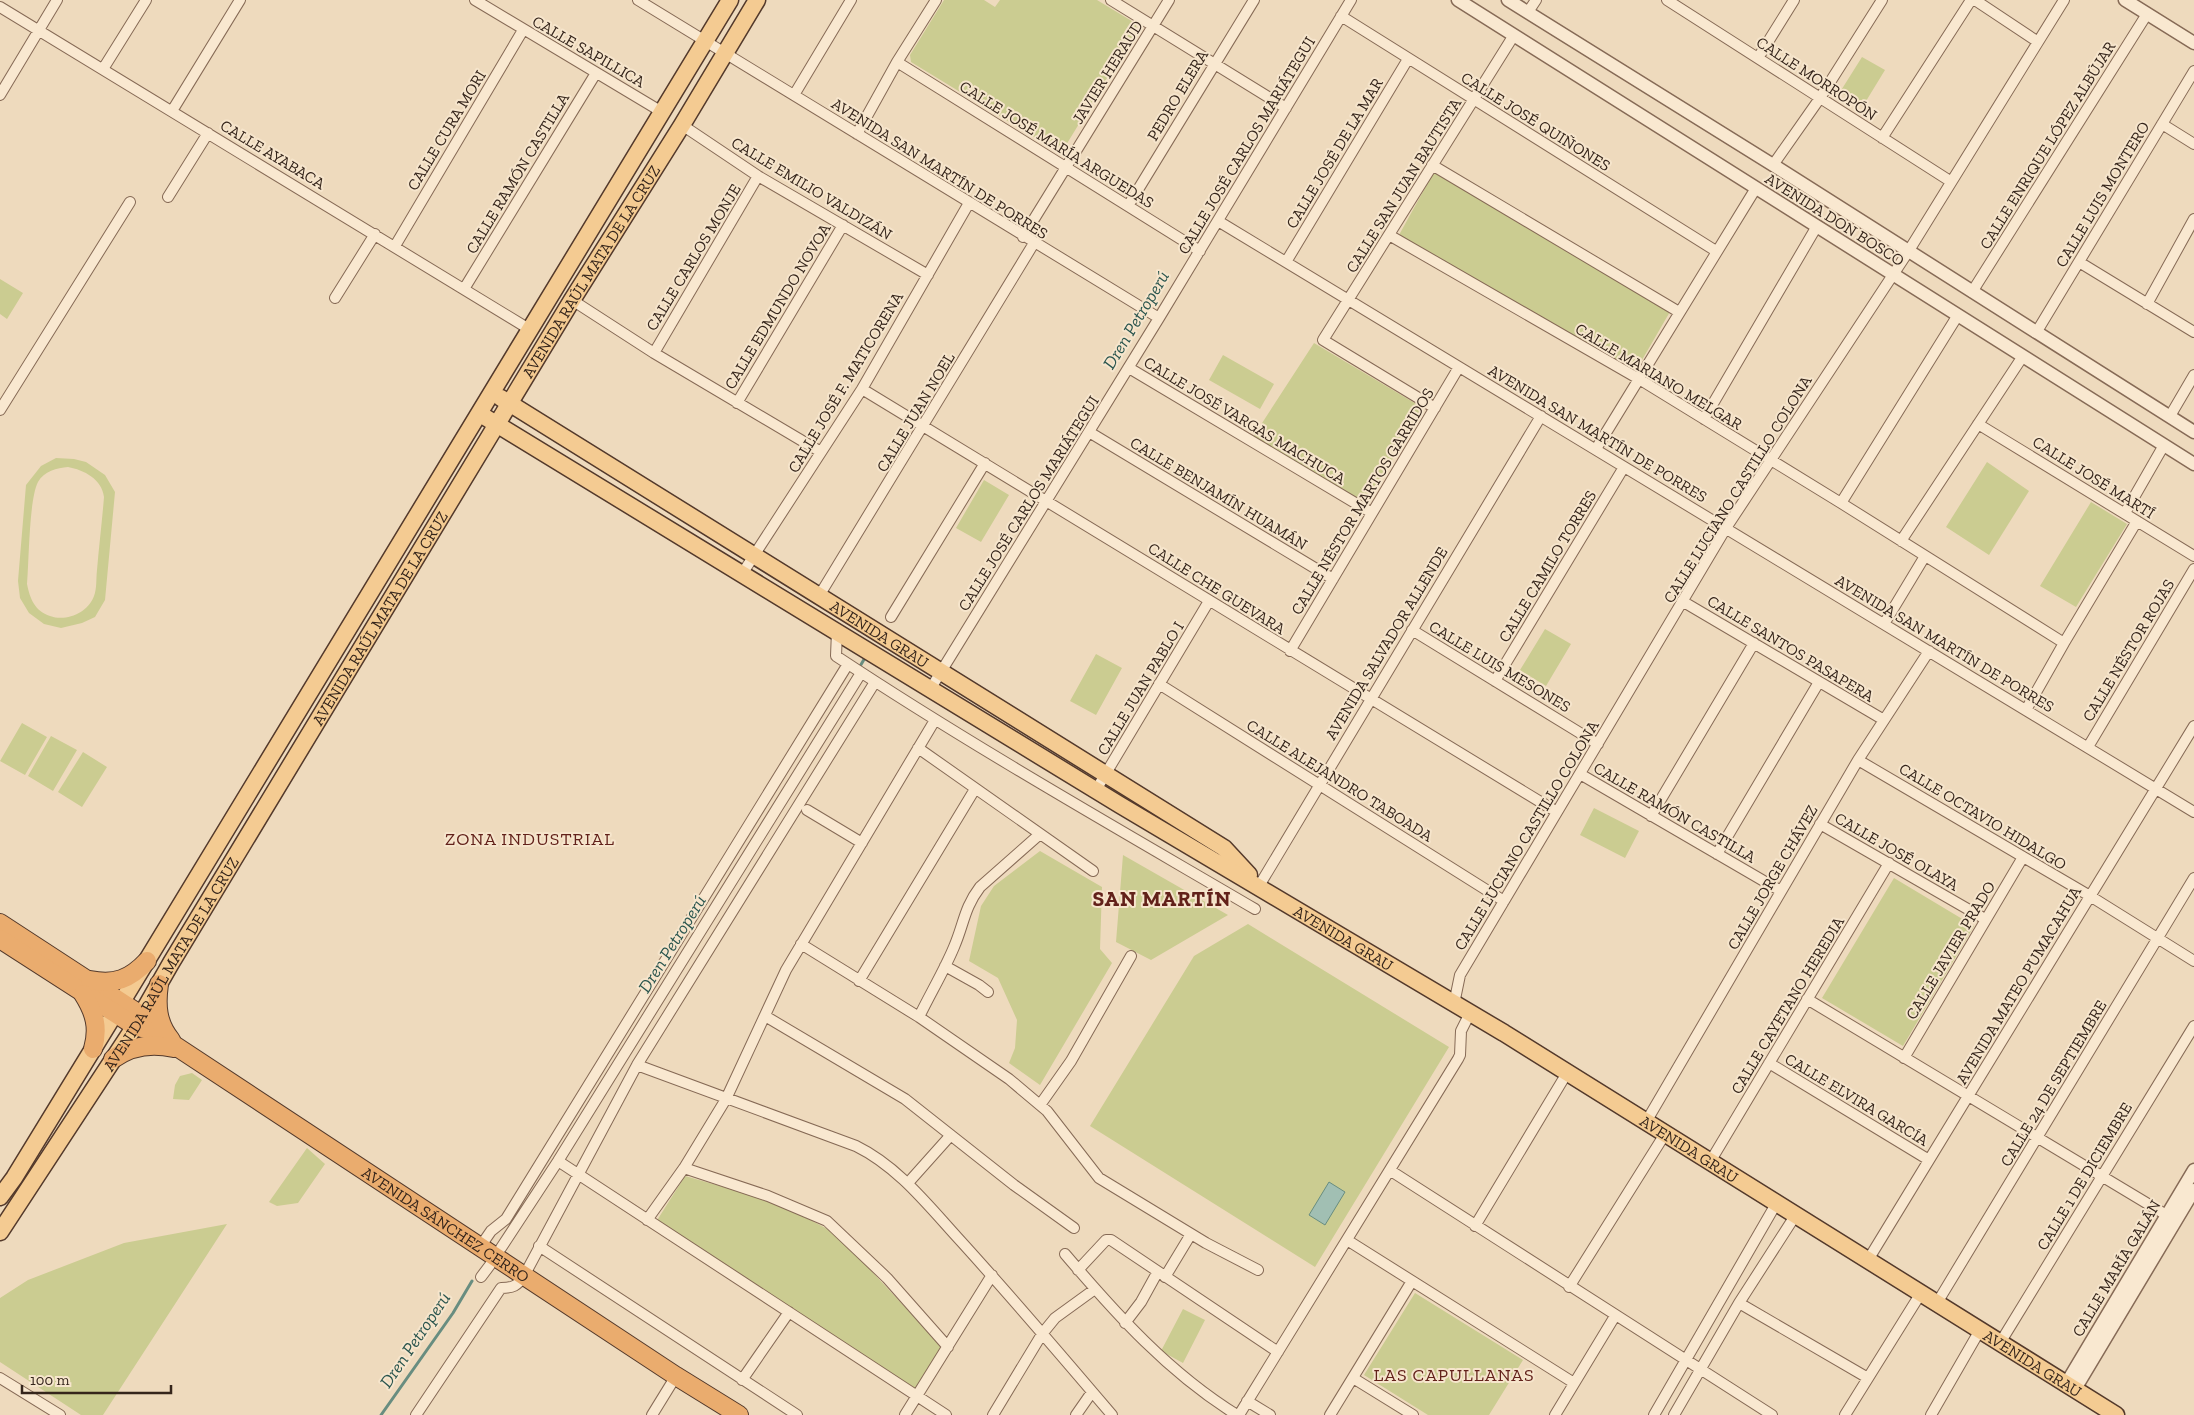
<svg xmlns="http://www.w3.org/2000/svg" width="2194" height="1415" viewBox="0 0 2194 1415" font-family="'Zilla Slab',serif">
	<rect width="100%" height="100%" fill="#eedabd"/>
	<!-- green -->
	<path fill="#cbcc91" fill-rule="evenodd" d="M944 0H984L995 7 1000 0H1097L1135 23 1137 29 1063 150 1057 151 911 62 910 55Z
		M1862 57 1885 70 1863 106 1840 92Z
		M1435 170 1671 310 1635 372 1399 235Z
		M0 279 23 293 7 319 0 314Z
		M1314 343 1423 408 1368 500 1361 501 1253 437Z
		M1223 355 1274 384 1260 409 1209 380Z
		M56 458 74 459 86 462 105 475 115 492 105 600 95 617 82 623 61 628 44 624 29 613 20 598 18 581 26 485 41 466ZM68 467C84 470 102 479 104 497 102 522 99 546 97 570 96 578 97 589 94 596 88 613 66 622 50 616 35 611 30 599 27 584 29 562 29 499 38 482 44 471 57 468 68 467Z
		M1987 462 2029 491 1989 555 1946 527Z
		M984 480 1009 495 981 542 956 528Z
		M2091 502 2127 524 2076 607 2040 586Z
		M1545 629 1571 644 1546 686 1520 670Z
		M1096 654 1122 668 1096 715 1070 701Z
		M22 723 47 737 25 775 0 761Z
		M51 736 77 750 53 791 28 776Z
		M83 752 107 767 82 807 58 792Z
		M1594 808 1639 831 1625 858 1580 835Z
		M1040 851 1102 887 1100 949 1112 963 1040 1085 1009 1063 1015 1048 1017 1020 998 978 969 961 981 906 994 886Z
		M1123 855 1228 915 1151 960 1116 942Z
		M1894 878 1974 926 1903 1046 1822 998Z
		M1248 924 1449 1047 1315 1267 1090 1126 1194 956Z
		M192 1073 202 1080 189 1100 173 1099 175 1085 180 1076Z
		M307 1148 325 1164 298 1203 277 1206 269 1202Z
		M685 1176 776 1202 837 1234 943 1348 916 1389 656 1222Z
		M227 1224 103 1415H81L0 1362V1298L28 1280 124 1243Z
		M1415 1293 1523 1360 1489 1415H1428L1364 1375Z
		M1183 1309 1205 1320 1183 1363 1161 1351Z"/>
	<!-- water -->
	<path fill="#a1bfb3" stroke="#688d80" d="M1329 1182 1345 1192 1325 1225 1309 1215Z"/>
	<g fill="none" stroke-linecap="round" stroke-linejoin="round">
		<!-- stream -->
		<path stroke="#688d80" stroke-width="3" d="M859 668 866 656
			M381 1415 453 1313 472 1281"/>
		<defs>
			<path id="minor" d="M475 0 662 112
				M638 0 1159 318
				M1111 0 1286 108
				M1667 0 1950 181
				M1975 0 2038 42
				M0 7 529 329
				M1528 12 1536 0
				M1341 16 1716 251
				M1758 58 1794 0
				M897 62 1200 251
				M103 69 146 0
				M0 95 57 0
				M794 95 851 0
				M172 111 240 0
				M2162 124 2194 144
				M682 125 758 176 928 275
				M857 134 897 62 936 0
				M1882 138 1971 0
				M1432 165 1679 312
				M1773 165 1820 98 1882 0
				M168 197 208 133
				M1128 206 1254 0
				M1218 221 2194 812
				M1389 235 1639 379 1841 503 2064 643
				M1023 237 1169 0
				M395 246 523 30
				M1286 262 1408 59
				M2079 262 2194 332
				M464 289 596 73
				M1972 292 2147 14
				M335 298 375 234
				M572 300 654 353 821 452
				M2147 304 2194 219
				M2036 333 2194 71
				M654 353 758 176
				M1129 368 1372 513
				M862 389 1557 812
				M737 403 843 225
				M1435 408 1323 340 1514 35
				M0 410 130 202
				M2170 416 2194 375
				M1704 419 1817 226
				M1978 424 2194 556
				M1089 432 1333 579
				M1596 449 1756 188
				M1841 503 1958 315
				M2125 513 2164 445
				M1901 541 2023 356
				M742 574 862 389 969 203
				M819 596 1034 243
				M1682 601 1884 720
				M891 617 985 463
				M1884 624 1925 556
				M1412 630 1598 744
				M837 631 836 656C972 746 1115 827 1255 909
				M1290 651 1459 367
				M1495 681 1624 467
				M1159 684 1504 901
				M931 688 1159 318 1351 0
				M2026 710 2064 643 2137 521
				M2088 747 2194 569
				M918 748 1093 871
				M1858 760 2090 896 2194 961
				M1580 774 1781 891
				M1096 790 1209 601
				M807 810 862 843
				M1651 816 1754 643
				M1820 824 1985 919
				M1717 854 1819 682
				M1259 886 1541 416
				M801 944 919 1017 1009 1079 1047 1111 1099 1178 1206 1243 1258 1270
				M945 966 979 985 988 992
				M859 981 975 789
				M1807 999 2173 1219
				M1454 1004 1460 975 1726 528 1908 252 2064 0
				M765 1016 905 1099 1014 1185 1074 1228
				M919 1017C930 994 944 971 954 947 964 924 964 908 980 887L1040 834
				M1904 1058 2023 857
				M1769 1063 1929 1160
				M637 1065 856 1146C897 1166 927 1204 957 1237 1010 1295 1061 1355 1112 1415
				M1040 1105 1071 1061 1131 956
				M1646 1122 1858 760 1929 651
				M558 1161 946 1415
				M1710 1162 1889 863
				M684 1168 768 1196 827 1221 887 1278 948 1347
				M1391 1171 1772 1415
				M908 1183 950 1136
				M647 1220 684 1168 726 1099 786 970 935 720
				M1475 1226 1567 1073
				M1347 1240 1574 1383
				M539 1246 797 1415
				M480 1247 491 1231 506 1219 848 664
				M501 1248 558 1161 861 673
				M1065 1254C1116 1314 1169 1373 1237 1415
				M1868 1260 2194 726
				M1078 1270 1106 1240H1111L1278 1352
				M481 1277 490 1265
				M1165 1277 1191 1234
				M1569 1287 1665 1134
				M1739 1303 1868 1378
				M1937 1303 2194 878
				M1125 1323 1141 1302 1157 1273
				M2000 1343 2194 1026
				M0 1378 60 1415
				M1353 1378 1413 1415
				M742 1380 789 1312
				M1247 1401 1270 1415
				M416 1415 501 1288C513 1288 517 1286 524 1276L637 1065 875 682
				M652 1415 676 1376
				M905 1415 992 1275
				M993 1415 1042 1334 1055 1318 1095 1289
				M1076 1415 1092 1392
				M1239 1415 1458 1059 1460 1055 1461 1031 1470 1013
				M1330 1415 1412 1281
				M1555 1415 1615 1316
				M1654 1415 1776 1204
				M1674 1415 1739 1303 1795 1216
				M1845 1415 1921 1293
				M1931 1415 1980 1330"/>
			<path id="tertiary" d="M1458 0 2194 464
				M1508 0 1773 165 2194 432
				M2125 0 2194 43
				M2066 1384 2194 1170
				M2075 1389 2194 1190"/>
			<g id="primary">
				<path id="s1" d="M501 398 1224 848 1249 875"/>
				<path id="s2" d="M480 414 1120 805 1504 1033 2116 1415"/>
				<path d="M0 1197 14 1178 115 1013 730 0"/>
				<path id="s3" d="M0 1232 135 1026 171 963 572 300 682 125 757 0"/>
			</g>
			<g id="trunk">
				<path d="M0 923 141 1015 154 1032"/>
				<path id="s4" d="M0 939 135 1026 155 1032 174 1045 676 1376 739 1415"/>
				<path d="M90 980C115 985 130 979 147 961"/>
				<path d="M159 984C156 1005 157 1023 171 1040"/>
				<path d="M83 994C95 1013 99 1028 93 1049"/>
				<path d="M113 1059C132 1045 152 1043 174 1048"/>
			</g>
		</defs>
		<!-- minor casing -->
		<use href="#minor" stroke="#866a56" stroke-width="12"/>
		<!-- tertiary casing -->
		<use href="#tertiary" stroke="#866a56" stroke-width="15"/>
		<!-- primary casing -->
		<use href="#primary" stroke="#53392b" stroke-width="19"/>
		<!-- trunk casing -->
		<use href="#trunk" stroke="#53392b" stroke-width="20"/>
		<!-- minor -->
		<use href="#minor" stroke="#f9e8d0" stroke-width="10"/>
		<!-- tertiary -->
		<use href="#tertiary" stroke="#f9e8d0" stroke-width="12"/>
		<!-- primary -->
		<use href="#primary" stroke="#f4cb92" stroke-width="16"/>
		<!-- trunk -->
		<use href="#trunk" stroke="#eaac6e" stroke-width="18"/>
	</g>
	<g text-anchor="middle" stroke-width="4" stroke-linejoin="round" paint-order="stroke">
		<!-- street labels -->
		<g font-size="16" fill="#35251b" stroke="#f6e5cc">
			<text transform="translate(589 51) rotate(30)" y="6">CALLE SAPILLICA</text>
			<text transform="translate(1107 72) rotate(-58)" y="6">JAVIER HERAUD</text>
			<text transform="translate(1817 78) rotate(33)" y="6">CALLE MORROPÓN</text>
			<text transform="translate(1177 95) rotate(-59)" y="6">PEDRO ELERA</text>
			<text transform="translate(1536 121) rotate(32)" y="6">CALLE JOSÉ QUIÑONES</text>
			<text transform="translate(446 130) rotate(-59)" y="6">CALLE CURA MORI</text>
			<text transform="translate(1057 144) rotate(32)" y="6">CALLE JOSÉ MARÍA ARGUEDAS</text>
			<text transform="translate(1246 145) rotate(-59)" y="6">CALLE JOSÉ CARLOS MARIÁTEGUI</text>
			<text transform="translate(2047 145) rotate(-58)" y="6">CALLE ENRIQUE LÓPEZ ALBÚJAR</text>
			<text transform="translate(1334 153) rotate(-59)" y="6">CALLE JOSÉ DE LA MAR</text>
			<text transform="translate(273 154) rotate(31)" y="6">CALLE AYABACA</text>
			<text transform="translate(940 168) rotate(32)" y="6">AVENIDA SAN MARTÍN DE PORRES</text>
			<text transform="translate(517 173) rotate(-59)" y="6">CALLE RAMÓN CASTILLA</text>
			<text transform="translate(1403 185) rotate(-58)" y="6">CALLE SAN JUAN BAUTISTA</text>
			<text transform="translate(812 188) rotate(31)" y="6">CALLE EMILIO VALDIZÁN</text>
			<text transform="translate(2102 194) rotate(-59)" y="6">CALLE LUIS MONTERO</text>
			<text transform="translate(1835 219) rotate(32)" y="6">AVENIDA DON BOSCO</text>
			<text transform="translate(693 257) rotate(-59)" y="6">CALLE CARLOS MONJE</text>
			<text dy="6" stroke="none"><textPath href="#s3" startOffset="1128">AVENIDA RAÚL MATA DE LA CRUZ</textPath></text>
			<text transform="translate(777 306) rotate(-59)" y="6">CALLE EDMUNDO NOVOA</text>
			<text transform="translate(1659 376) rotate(31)" y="6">CALLE MARIANO MELGAR</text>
			<text transform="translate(845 382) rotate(-59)" y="6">CALLE JOSÉ F. MATICORENA</text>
			<text transform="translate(915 412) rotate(-59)" y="6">CALLE JUAN NOEL</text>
			<text transform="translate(1245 420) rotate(31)" y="6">CALLE JOSÉ VARGAS MACHUCA</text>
			<text transform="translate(1598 433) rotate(31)" y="6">AVENIDA SAN MARTÍN DE PORRES</text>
			<text transform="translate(2094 477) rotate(32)" y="6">CALLE JOSÉ MARTÍ</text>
			<text transform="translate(1737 489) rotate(-58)" y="6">CALLE LUCIANO CASTILLO COLONA</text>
			<text transform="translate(1219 493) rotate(31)" y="6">CALLE BENJAMÍN HUAMÁN</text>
			<text transform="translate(1362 501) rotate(-59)" y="6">CALLE NÉSTOR MARTOS GARRIDOS</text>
			<text transform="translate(1028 503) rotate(-58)" y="6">CALLE JOSÉ CARLOS MARIÁTEGUI</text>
			<text transform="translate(1547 566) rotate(-59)" y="6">CALLE CAMILO TORRES</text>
			<text transform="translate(1217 588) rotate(32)" y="6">CALLE CHE GUEVARA</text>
			<text dy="6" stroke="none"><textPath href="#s3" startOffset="722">AVENIDA RAÚL MATA DE LA CRUZ</textPath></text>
			<text dy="6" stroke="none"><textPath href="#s1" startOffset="446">AVENIDA GRAU</textPath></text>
			<text transform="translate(1386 643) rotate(-59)" y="6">AVENIDA SALVADOR ALLENDE</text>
			<text transform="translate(1945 643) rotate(31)" y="6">AVENIDA SAN MARTÍN DE PORRES</text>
			<text transform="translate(1791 648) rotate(31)" y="6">CALLE SANTOS PASAPERA</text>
			<text transform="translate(2128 650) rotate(-59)" y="6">CALLE NÉSTOR ROJAS</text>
			<text transform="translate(1500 666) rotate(31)" y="6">CALLE LUIS MESONES</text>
			<text transform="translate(1140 688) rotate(-59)" y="6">CALLE JUAN PABLO I</text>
			<text transform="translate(1340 780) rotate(32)" y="6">CALLE ALEJANDRO TABOADA</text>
			<text transform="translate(1675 812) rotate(30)" y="6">CALLE RAMÓN CASTILLA</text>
			<text transform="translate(1983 816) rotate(31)" y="6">CALLE OCTAVIO HIDALGO</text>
			<text transform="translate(1526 835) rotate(-59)" y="6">CALLE LUCIANO CASTILLO COLONA</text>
			<text transform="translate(1897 851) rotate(30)" y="6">CALLE JOSÉ OLAYA</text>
			<text transform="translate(1772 877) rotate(-60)" y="6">CALLE JORGE CHÁVEZ</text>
			<text dy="6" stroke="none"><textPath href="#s2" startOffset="1010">AVENIDA GRAU</textPath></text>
			<text transform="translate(1950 950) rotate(-59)" y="6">CALLE JAVIER PRADO</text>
			<text dy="6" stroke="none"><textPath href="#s3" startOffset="318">AVENIDA RAÚL MATA DE LA CRUZ</textPath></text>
			<text transform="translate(2018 985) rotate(-59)" y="6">AVENIDA MATEO PUMACAHUA</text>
			<text transform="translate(1787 1005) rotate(-59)" y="6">CALLE CAYETANO HEREDIA</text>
			<text transform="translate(2053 1083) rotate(-59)" y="6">CALLE 24 DE SEPTIEMBRE</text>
			<text transform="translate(1857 1099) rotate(31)" y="6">CALLE ELVIRA GARCÍA</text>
			<text dy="6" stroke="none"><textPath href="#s2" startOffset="1415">AVENIDA GRAU</textPath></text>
			<text transform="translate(2084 1176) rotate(-59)" y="6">CALLE 1 DE DICIEMBRE</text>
			<text dy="6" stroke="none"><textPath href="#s4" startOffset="530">AVENIDA SÁNCHEZ CERRO</textPath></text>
			<text transform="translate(2116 1268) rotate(-59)" y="6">CALLE MARÍA GALÁN</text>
			<text dy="6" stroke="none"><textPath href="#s2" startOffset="1820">AVENIDA GRAU</textPath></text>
		</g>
		<!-- water labels -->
		<g font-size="18" font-style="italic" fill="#2a554e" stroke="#f6e5cc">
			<text transform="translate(1136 320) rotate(-59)" y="6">Dren Petroperú</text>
			<text transform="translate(672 944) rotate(-58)" y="6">Dren Petroperú</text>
			<text transform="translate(415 1340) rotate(-56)" y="6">Dren Petroperú</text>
		</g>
		<!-- neighbourhood labels -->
		<g font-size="18" letter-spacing="1" fill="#62211a" stroke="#f6e5cc">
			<text x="530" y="845">ZONA INDUSTRIAL</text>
			<text x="1454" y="1381">LAS CAPULLANAS</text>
		</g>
		<!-- district labels -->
		<g font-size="21" font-weight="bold" letter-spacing="1" fill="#62211a" stroke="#f6e5cc">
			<text x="1162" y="906">SAN MARTÍN</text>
		</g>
	</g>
	<!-- scale -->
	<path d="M22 1385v8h149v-8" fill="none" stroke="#35251b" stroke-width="2.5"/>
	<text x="30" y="1385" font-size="15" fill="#35251b" stroke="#f6e5cc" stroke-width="4" paint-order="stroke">100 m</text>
</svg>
